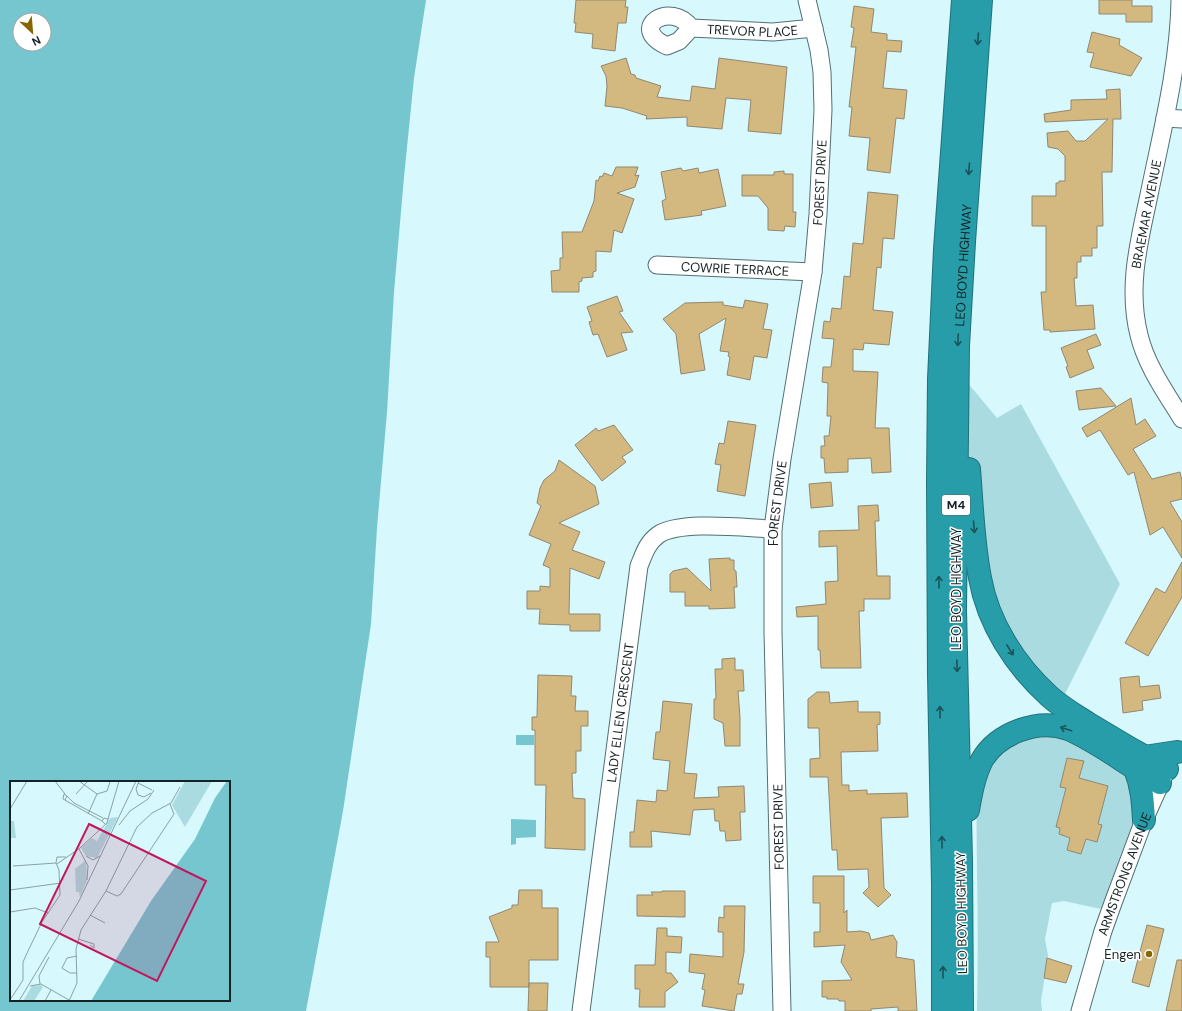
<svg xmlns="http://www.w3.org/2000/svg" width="1182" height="1011" viewBox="0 0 1182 1011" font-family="'DM Sans',sans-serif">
	<rect width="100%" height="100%" fill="#d7f8fc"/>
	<!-- green -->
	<path fill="#aadbe1" d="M966 381 997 418 1021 404 1120 584 1060 704 992 625 970 536Z
		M1044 726 1150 782 1137 824 1101 909 1064 901 1052 903 1045 939 1048 955 1041 1001 1042 1011H977C978 965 978 919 977 873 977 835 974 796 984 760Z"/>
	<!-- water -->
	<path fill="#76c6d0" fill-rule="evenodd" d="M0 0H426L414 78 404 177 394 292 387 412 377 528 371 624 343 811 306 1011H0ZM20 20H44V44H20ZM11 782H229V1000H11Z
		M516 735H534V745H516Z
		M511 819 536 820V837L516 838V844L511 845Z"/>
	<!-- building -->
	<path fill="#d3b880" stroke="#928771" d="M576 0H626L625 7H628L626 23H618L615 51 592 48 593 34 575 32 576 23H574Z
		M1099 0H1132V6H1152V22H1126V14H1099Z
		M854 6 874 9 871 32 887 34V40L902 41 901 52 887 51 883 88 907 90 904 119 896 118 890 173 867 170 870 138 849 136 852 107H849L856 47H851L854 28 851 27Z
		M1092 32 1120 39 1119 45 1142 58 1131 76 1090 67 1094 53 1087 52Z
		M626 58 631 74 635 75 636 78 661 86 657 97 690 101 692 86 715 89 719 58 787 67 781 134 748 131 751 100 726 98 722 129 687 126V117L646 119 647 116 622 108 605 106 607 86 606 76 601 66Z
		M1120 89 1121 119H1113L1112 172H1102L1103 226H1097V248H1092V256H1081V262H1077V278H1074L1076 306 1093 305 1095 329 1050 332V330H1044L1041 292H1046V226H1032V196H1056V183H1059V181H1065V156L1058 149 1048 147 1047 133 1068 131 1076 141H1085L1108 119 1045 122 1044 114 1071 110V100L1107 99 1106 90Z
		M616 167H638L635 176 639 175 635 187 617 193 634 199 622 233 614 230 611 252 596 251V271L593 272V277L582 278V281L579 282V292H552L551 271 560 270V258H563L562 232H582L594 201 596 180 598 181 600 176 602 177 604 173 612 176Z
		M681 168 683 171 698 168 699 173 718 169 726 206 701 211 702 215 665 220 662 201 666 199 661 172Z
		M784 171V174H793V212H796L795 227 785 226 784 231 768 230V208L758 196H742V175H774V172Z
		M868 192 898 195 894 239 883 238 881 268 877 267 873 310 893 312 889 345 864 343 863 350 853 349V371L878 372 875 428H889L891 472 872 473 871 458 848 459V472L825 473 824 458H821V446H825L824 436H829L831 416H827L828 383 822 382 823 367H831L834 339 822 338 824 321 830 322 832 308 841 309 844 276 850 277 853 243 863 244Z
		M617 296 623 311 619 312 633 332 621 333 627 350 607 357 598 334 593 335 589 322 592 321 587 307Z
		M745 300 768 304 763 329 772 330 767 358 754 356 750 380 727 375 730 357 728 356 729 352 720 351 726 318 699 334 705 370 681 374 676 334 663 319 685 303 723 302V305L743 308Z
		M1096 334 1101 345 1087 350 1094 368 1070 378 1066 367 1068 366 1061 348Z
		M1101 388 1116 406 1079 410 1076 391Z
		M1131 398 1136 425 1145 419 1156 436 1133 449 1152 479 1180 472 1182 481V499L1170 502 1182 522V558L1163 527 1150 535 1134 472 1128 475 1100 430 1087 437 1082 428Z
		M728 421 756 425 745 496 717 491 721 465 715 464 719 443 724 444Z
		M614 425 633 450 622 457 626 462 602 481 575 445 596 428 598 431Z
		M559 460 595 486 599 504 559 523 580 532 572 550 605 562 599 579 570 568 569 614H600V631H570V625L539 624 540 609H527V591H540V586L550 587V568L543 565 551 544 529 535 541 506 537 503 540 488 544 480 555 471Z
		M831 482 833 506 811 508 809 484Z
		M878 505 879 521H875L877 576H890V599H864V611H859L861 668H821L820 650H818V616L797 617 796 607 826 604 825 582 838 581 837 546 819 547V531L859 530 858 506Z
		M730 558V560H734V570L736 571 737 587H734L735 608 709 609V606H685V592H670V574L673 571 687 568 711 591 709 559Z
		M1182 562V597L1148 656 1125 643 1156 588 1165 593Z
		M735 658V670H743L744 691H738L740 717V746H725L723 723 714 719V699H716L715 669H722V659Z
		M538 675 572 676 571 696H576L575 711H588V726H581V751H576V773H572L573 798 585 799V850L545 848 546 785H535V730H532V717H537Z
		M1139 676 1140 687 1159 685 1161 698 1142 701 1143 710 1123 713 1120 678Z
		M817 692H829L830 703 858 701V712H880V724L877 725 878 751 841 752 842 785H849V791L867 790V794L907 793 908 817 881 818 884 888 891 895 878 907 863 893 869 887 868 869 838 870 837 850H832L828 777H810V759L820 758 819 728H808V699Z
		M663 701 692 704 684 773 697 774 694 798 719 797 718 787 744 786 745 812H740L741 840 726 841 725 831H720L719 821H715L714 809 693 810 690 835 651 831 652 847H630V832H634L637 800 656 802 657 790 667 791 670 761 653 759 656 732H660Z
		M1067 758 1084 761 1079 778 1108 786 1098 824 1102 825 1097 842 1086 839 1081 854 1067 850 1070 838 1059 834 1060 828 1056 827 1066 788 1060 787Z
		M813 876H844V913L847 910V932L861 931 869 933 871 940 893 935 897 942 896 957 914 960 917 1011H898V1007L871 1009V1011H845V1001H839L838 999H827V997H822V981L852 980 841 962 845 945 814 947V932H820V903H813Z
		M519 890H542V908H558V960H529V987H490V957H486V942H499L489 917 512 908V905H518Z
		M662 891H685V917L637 916V895H653L651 892H662Z
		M724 906H745L744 952 738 984H744L742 994H737L734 1011 702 1006 705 990 702 989 705 974 689 972 690 954 723 957V932H718L719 917 724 918Z
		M1147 925 1164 929 1149 987 1132 982Z
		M657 928H667V936L682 937 681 953 666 952V973H671L678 982 665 992V1007H639L640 989H635V965H655Z
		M1047 958 1072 966 1066 983 1044 978Z
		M1177 960H1182V1011H1166Z
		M529 983H548L547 1011H528Z"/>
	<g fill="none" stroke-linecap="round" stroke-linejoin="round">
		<defs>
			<g id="minor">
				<path d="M1180 0C1179 65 1162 131 1149 195 1139 242 1127 287 1139 335 1146 365 1166 393 1182 419"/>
				<path id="s1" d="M691 28C672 0 626 27 667 46L679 41 691 28 773 32 814 28"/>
				<path d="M1165 118 1182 119"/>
				<path id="s2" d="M657 265 813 272"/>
				<path id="s3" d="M581 1011 639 566C644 554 647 543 658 535 679 520 746 528 773 529"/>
				<path id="s4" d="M782 1011 773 632V529L782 459 813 272 818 214 823 110 822 72 819 50 807 0"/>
				<path id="s5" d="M1080 1011 1103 931 1113 903 1144 820 1165 773"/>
			</g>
			<g id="highway">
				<path d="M969 469C972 505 973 543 980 578 988 623 1015 665 1049 696 1061 707 1075 715 1089 724 1115 740 1141 755 1167 769"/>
				<path d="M1144 757 1177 752"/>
				<path d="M1135 769C1142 786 1143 802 1144 820"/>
				<path d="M968 810C971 793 974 776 982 760 998 733 1038 718 1068 729 1085 736 1100 746 1116 756 1130 766 1145 774 1160 783"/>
				<path d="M943 1011V884L939 676 938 481 939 379 945 249 963 0"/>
				<path id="s6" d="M962 1011 961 860 955 610 958 346 964 242 981 0"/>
			</g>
		</defs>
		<!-- minor casing -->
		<use href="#minor" stroke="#526f73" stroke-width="19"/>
		<!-- highway casing -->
		<use href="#highway" stroke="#21727a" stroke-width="24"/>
		<!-- minor -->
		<use href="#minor" stroke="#fff" stroke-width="17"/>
		<!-- highway -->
		<use href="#highway" stroke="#279da9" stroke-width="22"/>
	</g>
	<!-- one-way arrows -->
	<defs><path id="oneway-shaft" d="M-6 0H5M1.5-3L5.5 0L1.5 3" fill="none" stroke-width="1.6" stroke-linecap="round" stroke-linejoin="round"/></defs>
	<g stroke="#1c5359">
		<use href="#oneway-shaft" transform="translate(978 39) rotate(94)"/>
		<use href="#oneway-shaft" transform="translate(969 169) rotate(94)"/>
		<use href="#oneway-shaft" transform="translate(958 340) rotate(93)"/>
		<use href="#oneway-shaft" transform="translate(974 527) rotate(85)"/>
		<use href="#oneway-shaft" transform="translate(939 582) rotate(-91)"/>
		<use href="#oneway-shaft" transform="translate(1010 650) rotate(58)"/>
		<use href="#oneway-shaft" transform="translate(957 666) rotate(88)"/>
		<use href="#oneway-shaft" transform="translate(940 712) rotate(-91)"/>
		<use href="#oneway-shaft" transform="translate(1066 729) rotate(-162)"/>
		<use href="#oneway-shaft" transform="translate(942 842) rotate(-91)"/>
		<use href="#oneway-shaft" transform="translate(943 972) rotate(-90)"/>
	</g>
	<!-- markers -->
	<circle fill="#876500" stroke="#fff" stroke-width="1.5" cx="1149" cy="954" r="4"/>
	<g text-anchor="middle" stroke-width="3" stroke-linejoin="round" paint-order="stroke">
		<!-- shield labels -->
		<rect fill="#fff" stroke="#5b6465" stroke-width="1" x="942" y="495" width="28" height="20" rx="3"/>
		<g font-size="12" font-weight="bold" fill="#152123">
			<text x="956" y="509">M4</text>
		</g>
		<!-- street labels -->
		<g font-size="13" fill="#152123" stroke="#fff">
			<text dy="5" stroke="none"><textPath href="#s1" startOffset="168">TREVOR PLACE</textPath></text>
			<text dy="5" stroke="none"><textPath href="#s4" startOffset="832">FOREST DRIVE</textPath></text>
			<text transform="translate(1146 214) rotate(-79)" y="5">BRAEMAR AVENUE</text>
			<text dy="5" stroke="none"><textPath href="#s6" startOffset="746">LEO BOYD HIGHWAY</textPath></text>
			<text dy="5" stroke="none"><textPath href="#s2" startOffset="78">COWRIE TERRACE</textPath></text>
			<text dy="5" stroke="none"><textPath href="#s4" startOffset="508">FOREST DRIVE</textPath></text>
			<text transform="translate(956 589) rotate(-90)" y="5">LEO BOYD HIGHWAY</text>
			<text dy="5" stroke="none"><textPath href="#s3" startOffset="301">LADY ELLEN CRESCENT</textPath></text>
			<text transform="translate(778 827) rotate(-91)" y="5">FOREST DRIVE</text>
			<text dy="5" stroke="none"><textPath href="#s5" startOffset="144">ARMSTRONG AVENUE</textPath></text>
			<text transform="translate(961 913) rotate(-91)" y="5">LEO BOYD HIGHWAY</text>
		</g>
		<!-- poi labels -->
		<g font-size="13" fill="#152123" stroke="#fff" text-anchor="end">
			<text x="1141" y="959">Engen</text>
		</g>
	</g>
	<!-- overview -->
	<g transform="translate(10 781)">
		<rect width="220" height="220" fill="#d7f8fc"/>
		<path d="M175 0H202L175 46 162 24ZM108 36 87 77 76 75 71 67 82 57 87 60 100 37ZM0 40H4L6 57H0ZM76 79 77 100 70 116 69 111H66L65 88ZM31 204 33 206 24 220H13L22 205Z" fill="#aadbe1"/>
		<path d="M217 0H220V220H81L141 120 185 58 205 17Z" fill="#76c6d0"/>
		<path fill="none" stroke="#89a2a5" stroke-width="1" d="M45 0 55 13M69 0 87 13 78 33M129 0 126 8 128 14 134 16 141 12M128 2 142 9M66 13 78 0M87 13 97 10 100 1M57 15 64 22 93 37M55 19 57 15 54 13 53 18 92 40M0 28 17 0M98 38 109 0M109 44 120 30 138 18 144 9M69 68 78 85 77 99M76 75 83 79 90 75M46 82 47 76H56M47 83 70 67 97 42 98 38 94 37 92 40 95 43M3 85 46 82M0 109 51 102M96 110 107 115 111 113 164 33 160 23M0 131 25 127 38 132M80 134 95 142M68 158 84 163V167L80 164M67 175 57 177 52 187 60 192H67M30 203 29 195 39 176M20 205 31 203 59 219M0 219 13 199V181L18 170 32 141 50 114 49 89 46 82M9 220 69 120 126 0M35 220 41 209M59 220 67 202 66 168 71 149 96 110 127 46 142 32 161 22 170 6"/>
		<path fill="#c2185b" fill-opacity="0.15" stroke="#c2185b" stroke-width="2" d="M79 43 196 100 147 200 30 143Z"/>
		<rect width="220" height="220" fill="none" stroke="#152123" stroke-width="2"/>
	</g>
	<!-- north arrow -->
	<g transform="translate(32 32) rotate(154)"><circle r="19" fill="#ffffff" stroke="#a1a6a7"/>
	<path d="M0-3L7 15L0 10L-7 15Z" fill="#876500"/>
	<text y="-6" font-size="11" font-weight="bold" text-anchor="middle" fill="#152123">N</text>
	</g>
</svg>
